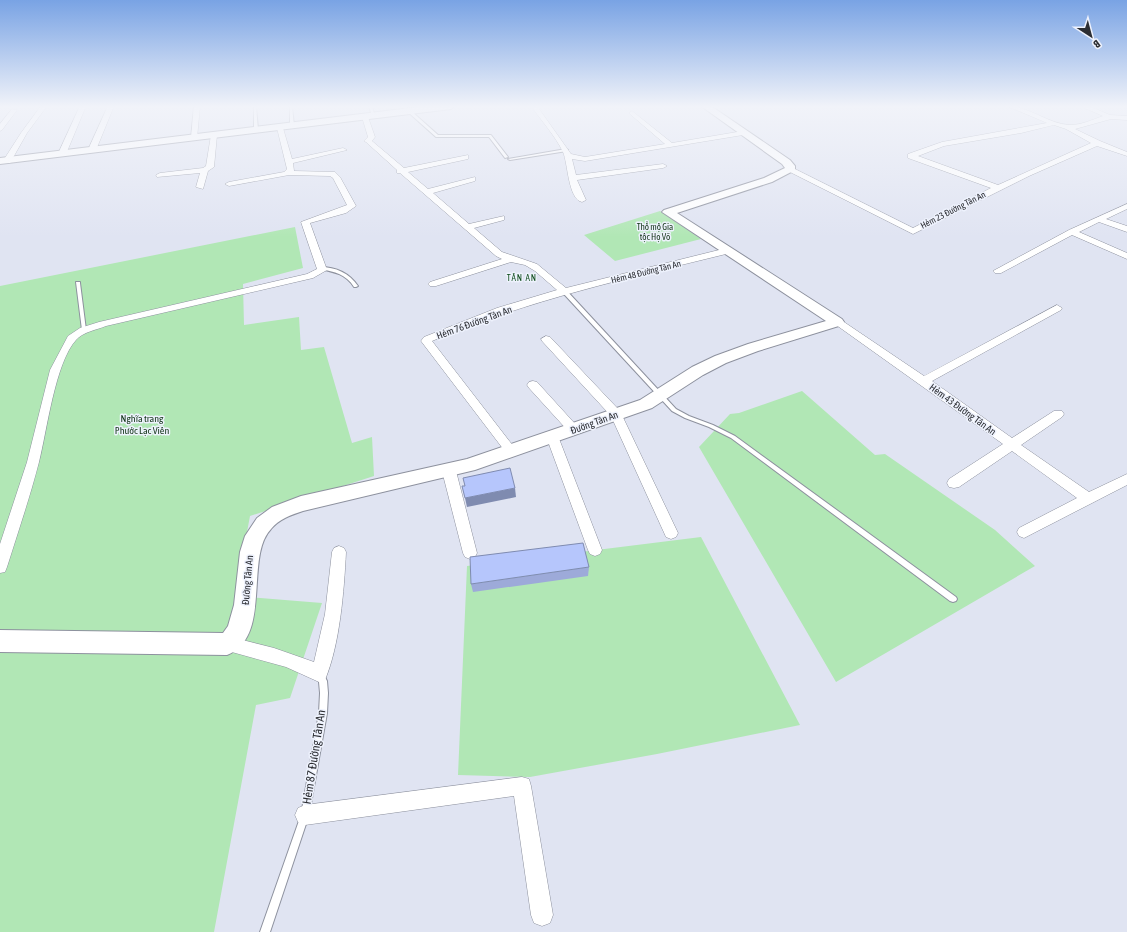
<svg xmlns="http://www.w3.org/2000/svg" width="1127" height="932" viewBox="0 0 1127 932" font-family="'Asap Condensed',sans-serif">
	<rect width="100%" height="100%" fill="#e0e4f2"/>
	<!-- green -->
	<path fill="#b1e7b5" d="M660 211 701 239 615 261 584 235Z
		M295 227 303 268 243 284 244 325 299 317 301 350 324 347 352 443 372 437 374 476 250 516 235 596 322 603 290 698 256 705 214 932H0V286Z
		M802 391 875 455 885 454 995 530 1035 566 836 682 699 447 730 414 739 413Z
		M701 537 800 725 657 754 530 777 458 775 467 566Z"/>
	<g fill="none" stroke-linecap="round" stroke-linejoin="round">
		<defs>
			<path id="lane" d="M254 106H256L258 130 256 131 254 130Z
				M290 106H292L294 126 292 127 290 126Z
				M369 106H372L375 117 372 116Z
				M408 110H410L438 135H491L508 157 505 158 489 137H436L408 112Z
				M566 149 568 150 567 151 510 160 508 159Z
				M320 267C336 267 349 273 358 286L356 287H354C346 274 335 272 320 269Z
				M76 282H80V283L86 330 84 331 82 330Z
				M563 291H567L676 409 689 416 713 425 735 436 956 597 957 599 956 601 953 602 950 601 731 438 709 427 685 418 672 411 563 293Z
				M319 670 322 671 327 681 328 693 327 713 309 815 270 932H260L301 815 319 713 320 693 319 682 315 674 316 671Z"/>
			<path id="street" d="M41 106H47L27 133 10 163H4L3 161 21 133Z
				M80 106H86L66 154 59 156 58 154Z
				M108 106H114L96 150 89 152 88 150Z
				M194 106H200L197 138 194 140 191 138Z
				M531 106H537L571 154 585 157 665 144 630 114 629 113 632 111 672 143 743 131 746 133 743 135 585 161 572 159 576 175 663 164 667 166 663 168 577 180 586 200 582 202C568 199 568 163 563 152 556 137 541 120 531 106Z
				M1007 106C1029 106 1048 124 1070 125 1081 125 1092 120 1103 116L1080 106H1089L1110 115 1127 116V120L1111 119 1075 129 1100 141 1127 152V156L1097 146 1029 176 913 234 786 170 793 168 913 228 991 188 908 158V154L942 142 1047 123ZM1054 125 1066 129 1091 143 998 185 918 156 944 146 1021 133Z
				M12 109 17 110 2 130 0 131V124Z
				M365 115 368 117 375 137 372 141 404 168 468 155V159L408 172 428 189 475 177V181L433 193 469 224 504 216V220L474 228 502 252 537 264 566 288 727 248 732 251 730 253C629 278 528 300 432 341L517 451 515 454H507L421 341 424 337 497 308 557 290 535 271 525 265 511 262 436 286H430L428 284 430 282 502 259 496 256 400 173H397V170L366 142 364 141 368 137 362 117Z
				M280 126 283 128 292 159 343 148 347 150 293 163 294 171 335 172 340 177 356 206 346 213 310 223 327 270 313 278 106 326C96 330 83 332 76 340 55 363 47 431 39 462 30 497 18 532 7 567L5 572 0 573V544L27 462 50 370 68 336 80 328 99 322 307 274 317 269 301 222 347 205 333 178 330 176 289 175 229 186 225 184 229 182 284 172 287 169 277 128Z
				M214 133 217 135 214 167 208 171 203 189 196 187 200 173 157 177 156 175 160 173 203 168 206 166 211 135Z
				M1127 204V209L1106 219 1127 226V232L1099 222 1079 232 1127 253V259L1072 235 1001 273H995L993 271 1069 230Z
				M1057 305 1062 308 1061 310 932 381 1012 438 1054 411H1062L1064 414 1062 417 1021 445 1089 492 1127 474V485L1024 538 1019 536 1017 532 1019 528 1077 498 1012 451 959 487 954 488 949 487 947 483 949 479 1003 444 832 322 833 320H841L924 376Z
				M546 336 550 337 620 411 678 533 676 537 671 539 666 537 611 416 542 341 541 339Z
				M533 381 537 382 577 426 579 429 577 432H569L529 388 527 385 529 382Z
				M552 432 556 433 558 436 602 550 600 554 595 556 590 554 588 550 546 436 548 433Z
				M449 466 454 467 456 471 477 553 475 557 470 559 465 557 463 553 442 471 444 467Z
				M339 546 344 548 346 552C344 591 340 644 325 680L319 682 286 667 221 649 219 644 221 639 227 636 274 648 314 662 325 614 332 552 334 548Z
				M522 777 529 779 531 786 553 915 550 923 542 926 534 923 531 915 514 796 305 825 298 822 295 815 298 808 305 805Z"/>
			<path id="secondary" d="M427 106H455L451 109 0 164V158Z
				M701 106H711L790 160 795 166V170L772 182 677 213 842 319 844 322 842 325 758 351 726 363 703 375 652 408 475 470 303 511C291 515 279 519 271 529 244 557 273 637 227 655L0 652V630L223 633 228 626 234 605 240 552 245 536 257 518 272 507 301 496 467 459 640 400 692 367 715 356 748 344 826 321 662 212 664 210 764 178 785 168 782 164Z"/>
		</defs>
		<!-- lane casing -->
		<use href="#lane" stroke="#8d919e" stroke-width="2"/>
		<!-- street casing -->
		<use href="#street" stroke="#8d919e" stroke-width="1"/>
		<!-- secondary casing -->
		<use href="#secondary" stroke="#8d919e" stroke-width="2"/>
		<!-- lane -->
		<use href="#lane" fill="#fff" fill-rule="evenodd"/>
		<!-- street -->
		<use href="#street" fill="#fff" fill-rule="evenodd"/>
		<!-- secondary -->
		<use href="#secondary" fill="#fff" fill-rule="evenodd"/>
	</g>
	<!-- wall -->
	<path fill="#9daad9" d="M589 567 588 576 473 592 471 584Z"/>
	<!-- shaded-wall -->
	<path fill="#7f8bb0" d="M515 488 516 497 467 507 465 498Z"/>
	<!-- building -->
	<path fill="#b6c6fc" stroke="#7f8bb0" d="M510 468 515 488 465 498 462 486H465L463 478Z
		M583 543 589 567 471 584 470 557Z"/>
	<!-- sky -->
	<linearGradient id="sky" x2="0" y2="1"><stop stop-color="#79a3e4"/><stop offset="0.45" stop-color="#f1f3f9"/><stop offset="1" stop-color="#f1f3f9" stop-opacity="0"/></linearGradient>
	<rect width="1127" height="237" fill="url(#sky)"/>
	<g text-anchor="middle" stroke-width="3" stroke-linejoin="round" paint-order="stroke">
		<!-- far-street labels -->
		<g font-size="9" fill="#2c2e33" stroke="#eef2fd">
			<text transform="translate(953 210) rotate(-27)" y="3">Hẻm 23 Đường Tân An</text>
			<text transform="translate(646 272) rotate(-14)" y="3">Hẻm 48 Đường Tân An</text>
		</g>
		<!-- far-park labels -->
		<g font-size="9" fill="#113316" stroke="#eef2fd">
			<text x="655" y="230">Thổ mộ Gia<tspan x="655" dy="10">tộc Họ Võ</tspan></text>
		</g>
		<!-- far-neighbourhood labels -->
		<g font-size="9" letter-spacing="1" fill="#0e4c1b" stroke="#eef2fd">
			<text x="522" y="281">TÂN AN</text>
		</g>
		<!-- street labels -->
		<g font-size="10" fill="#2c2e33" stroke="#eef2fd">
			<text transform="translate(474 322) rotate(-20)" y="4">Hẻm 76 Đường Tân An</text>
			<text transform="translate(963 409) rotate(36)" y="4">Hẻm 43 Đường Tân An</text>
			<text transform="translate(594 422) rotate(-20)" y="4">Đường Tân An</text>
			<text transform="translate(247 580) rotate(-85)" y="4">Đường Tân An</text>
		</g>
		<!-- park labels -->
		<g font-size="10" fill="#113316" stroke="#eef2fd">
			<text x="142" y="422">Nghĩa trang<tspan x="142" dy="12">Phước Lạc Viên</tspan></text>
		</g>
		<!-- near-street labels -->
		<g font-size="12" fill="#2c2e33" stroke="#eef2fd">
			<text transform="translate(314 757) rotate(-81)" y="4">Hẻm 87 Đường Tân An</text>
		</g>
	</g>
	<!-- north arrow -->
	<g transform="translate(1091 36) rotate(144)" stroke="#eef2fd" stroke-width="3" paint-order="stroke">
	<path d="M0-3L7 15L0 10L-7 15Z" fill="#2c2e33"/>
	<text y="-6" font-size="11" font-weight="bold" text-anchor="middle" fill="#2c2e33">B</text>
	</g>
</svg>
